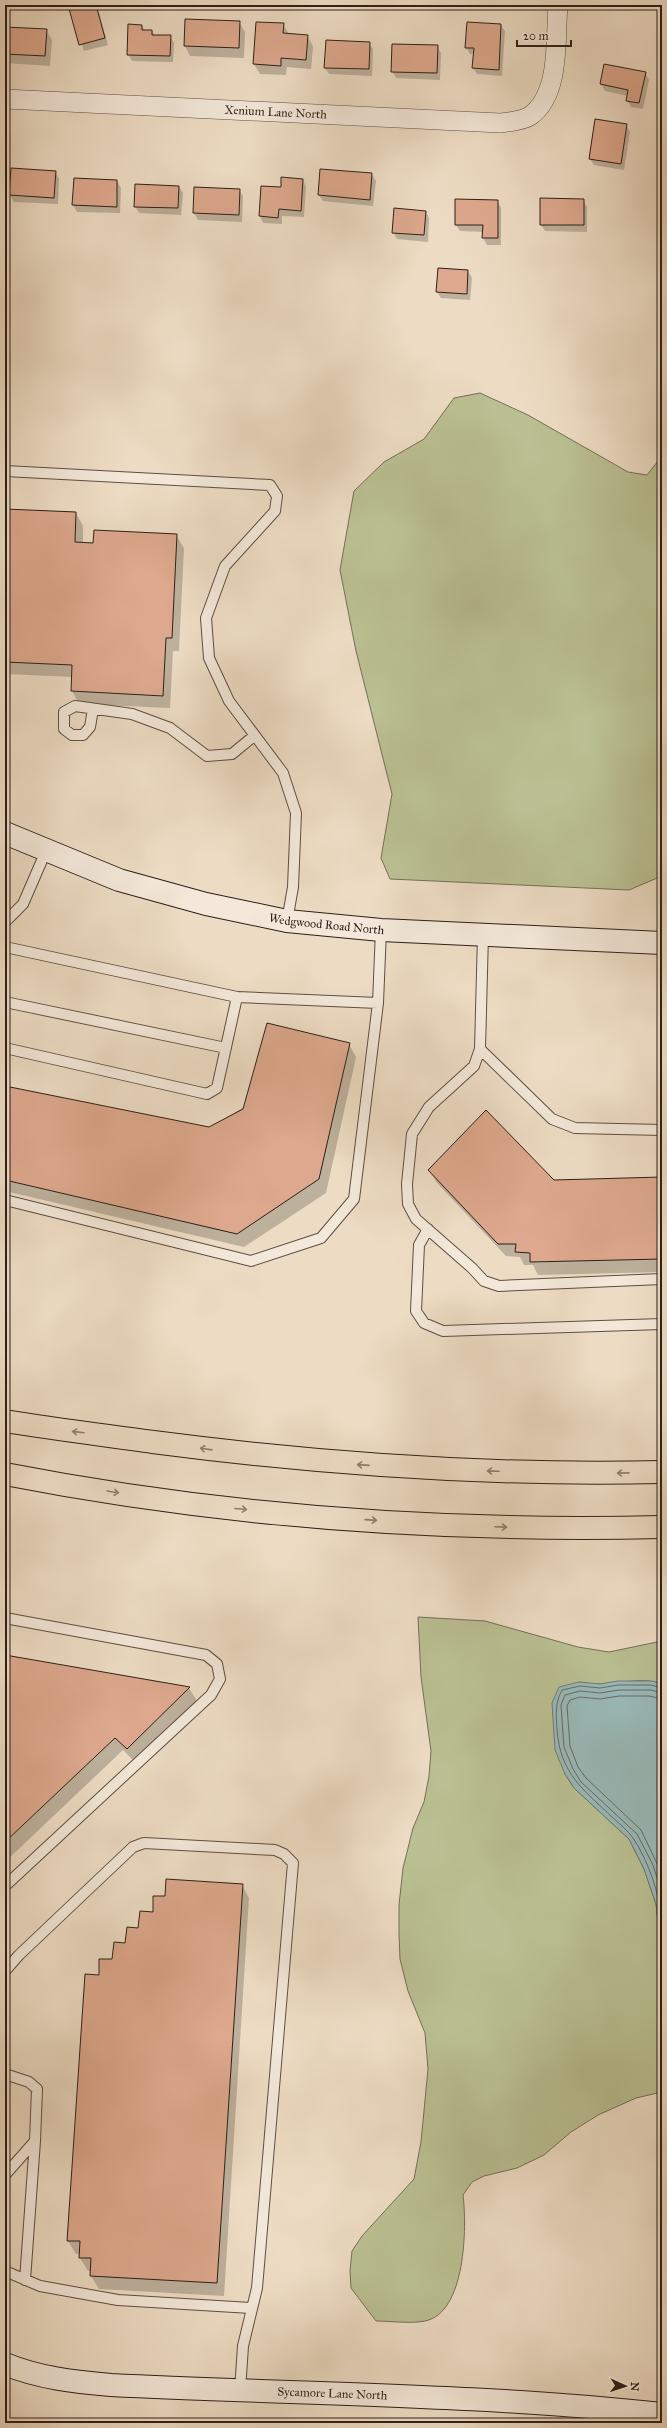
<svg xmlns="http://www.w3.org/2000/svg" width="667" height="2428" viewBox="0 0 667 2428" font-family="'IM FELL Great Primer',serif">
	<rect width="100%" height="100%" fill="#eddcc4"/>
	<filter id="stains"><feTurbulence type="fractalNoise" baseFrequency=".005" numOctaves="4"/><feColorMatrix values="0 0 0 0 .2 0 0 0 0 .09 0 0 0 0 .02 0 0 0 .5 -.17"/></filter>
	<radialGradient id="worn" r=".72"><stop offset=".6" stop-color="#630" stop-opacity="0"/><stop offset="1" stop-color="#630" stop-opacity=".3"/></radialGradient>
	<!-- green -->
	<path fill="#bac093" stroke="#747056" d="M480 393 528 415 628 472 647 475 662 456V876L629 890 390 879 381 858 392 794 356 651 340 570 354 491 384 462 424 439 454 398Z
		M418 1617 485 1621 578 1647 609 1652 662 1641V1684C639 1676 621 1685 598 1684 592 1684 586 1683 579 1682L565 1774 574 1788 629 1839 644 1869 656 1904 659 1930 662 1936V2092L636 2098 598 2115 571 2132 544 2155 517 2168 484 2176 472 2182 463 2195C467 2226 466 2313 425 2321 410 2324 391 2321 376 2321L351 2288 350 2271 352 2251 362 2236 414 2179 421 2142 428 2069 425 2033 408 1991 400 1959 399 1934V1905L403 1868 413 1828 424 1802 429 1776 431 1751 421 1677Z"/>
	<!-- water -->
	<path fill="#9abab9" stroke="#6e7c79" d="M618 1681H652L662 1684V1936L659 1930 656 1904 644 1869 629 1839 574 1788 565 1774 555 1750 552 1703 559 1687 579 1682 600 1684Z"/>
	<!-- shadow -->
	<path fill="#0003" d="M69 5H97L108 45 84 51Z
		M239 22 245 32 244 58 190 56 185 46Z
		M283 24 289 34 307 36 313 46 311 69 287 67 286 75 260 74 254 64Z
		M501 25 505 31 502 76 477 74 473 68 474 54H470L466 47Z
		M142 26 145 31H152L155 36H170L174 43 173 62 132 61 128 54Z
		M5 28 46 30 52 40 50 66 5 63Z
		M369 43 373 49 372 76 329 74 325 68Z
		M437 46 441 53 440 80 396 78 392 71Z
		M645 73 649 80 643 109 631 107 627 100 628 96 605 91 601 84Z
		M626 125 630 132 624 170 594 165 590 159Z
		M12 169 55 172 59 178 58 204 14 202 10 195Z
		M372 174 376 181 373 206 323 201 319 195Z
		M303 180 306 187 304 217 282 216V224L263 223 260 216 282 189Z
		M117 181 121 188 120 213 77 212 73 205Z
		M179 187 183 193 181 215 139 213 135 206Z
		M195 188 239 190 243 196 242 222 198 220 194 213Z
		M583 200 587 207V232L545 231 541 225Z
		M497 201 501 208V245H487L483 238 484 232 460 231 456 225Z
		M426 212 429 218 428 242 397 239 393 232Z
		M468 271 472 278 470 300 441 298 437 292Z
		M5 510 76 513 83 526V543L176 535 184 548 179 651H173L170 708 79 704 72 691 73 677 5 674Z
		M349 1044 356 1057 326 1193 244 1247 5 1191V1087L209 1128Z
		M429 1170 554 1181 662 1178V1272L538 1275 533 1265H524L520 1257 506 1256 437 1183Z
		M5 1656 189 1688 197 1701 135 1762 123 1750 5 1862Z
		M242 1885 249 1898 224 2296 99 2289 91 2276 92 2271H88L80 2258 81 2254H76L68 2241 100 1976 166 1897Z"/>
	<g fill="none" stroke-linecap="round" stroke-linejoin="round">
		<!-- shore -->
		<path stroke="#646c68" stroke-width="1" d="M662 1688 651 1685H618L600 1688 580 1686 562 1690C555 1703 556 1714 557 1729 560 1774 583 1789 613 1818 620 1824 628 1831 633 1838 649 1862 659 1893 662 1921
			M662 1693 651 1690H619L600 1693 580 1691 565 1695 561 1705 564 1747 573 1769 581 1782 637 1834 653 1865 662 1894
			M662 1699 649 1696H619L600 1699 580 1697 570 1700 567 1706 570 1746 578 1767 586 1778 641 1830 662 1874"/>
	</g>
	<!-- building -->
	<path fill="#dda88d" stroke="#2d1f18" d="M68 5H96L105 38 79 45Z
		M185 19 240 21 239 48 184 46Z
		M256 22 284 23 283 33 308 35 306 60 281 58V66L253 64Z
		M467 22 501 24 499 70 472 68 474 48H465Z
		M128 24 142 25V30H152V35H171L170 56 127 55Z
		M5 27 47 29 45 56 5 54Z
		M326 40 370 42 369 69 324 68Z
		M392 44 438 45 437 73 391 72Z
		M604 64 646 72 639 103 626 101 628 90 600 84Z
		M595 119 627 124 621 164 589 159Z
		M11 168 56 171 54 198 9 195Z
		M320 169 372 173 370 200 318 195Z
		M281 177 303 179 301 211 279 209 278 218 259 216 261 186 281 187Z
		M74 178 117 180V207L72 205Z
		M135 184 179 186 178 208 134 207Z
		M194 187 240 189 239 215 193 213Z
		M540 198 584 199V225H540Z
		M455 199 498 200V238H482L483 225H455Z
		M394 208 426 211 424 235 392 233Z
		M438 268 468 270 467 294 436 292Z
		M5 509 76 512 75 542 93 543 94 530 177 534 172 638H166L163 696 71 691 72 665 5 662Z
		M267 1023 350 1043 319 1179 237 1234 5 1180V1086L209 1127 243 1109Z
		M486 1110 554 1180 662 1177V1259L530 1262V1253L515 1252 516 1244H498L428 1170Z
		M5 1655 190 1687 127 1749 115 1738 5 1842Z
		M166 1879 243 1884 217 2283 90 2276 91 2258H79L80 2241H67L85 1974 99 1975V1959H112L114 1942 125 1943 127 1927 138 1928 140 1911 153 1912V1896H165Z"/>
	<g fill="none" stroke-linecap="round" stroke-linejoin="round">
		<defs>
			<path id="lane" d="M5 471 270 485 277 496 275 511 225 566 206 618 209 658 229 701 283 773 296 813 293 887 287 921
				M93 709 90 727 83 735H72L64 729V712L75 706 132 714 170 728 207 756 232 754 254 736
				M5 922 23 904 46 851
				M483 934 480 1049 474 1066 429 1107 412 1134 407 1184 408 1204 416 1219 472 1268 484 1281 499 1286 662 1279
				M5 947 237 997 378 1003
				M5 1002 226 1048
				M5 1048 207 1094 217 1088 237 997
				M480 1049 552 1119 575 1128 662 1130
				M5 1200 251 1261 321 1238 354 1199 378 1003 381 930
				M428 1229 419 1245 416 1311 424 1323 443 1331 662 1324
				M5 1618 206 1655 217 1664 220 1679 211 1695 5 1886
				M5 1971 19 1955 133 1847 144 1843 275 1850 284 1854 293 1863 257 2288 243 2346 240 2391
				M5 2074 29 2082 37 2089 35 2141 5 2175
				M5 2271 40 2286 118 2300 251 2308
				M25 2280 35 2141"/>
			<g id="street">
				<path id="s1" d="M5 99 500 123C509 122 522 121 530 116 561 94 555 39 558 5"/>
			</g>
			<g id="secondary">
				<path id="s2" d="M5 833 119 880 206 904 287 921 381 930 662 943"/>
				<path id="s3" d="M5 2364C39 2378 75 2382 111 2385 295 2394 479 2394 662 2414"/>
			</g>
			<path id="highway" d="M5 1421C54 1429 103 1435 153 1442 322 1464 491 1476 662 1472
				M5 1474C220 1516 443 1532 662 1527"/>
		</defs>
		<!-- lane casing -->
		<use href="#lane" stroke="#5d4e43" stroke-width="12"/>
		<!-- street casing -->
		<use href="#street" stroke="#5d4e43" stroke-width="20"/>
		<!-- secondary casing -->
		<use href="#secondary" stroke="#2d1f18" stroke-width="24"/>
		<!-- highway casing -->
		<use href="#highway" stroke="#2d1f18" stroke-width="24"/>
		<!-- lane -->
		<use href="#lane" stroke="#f3e8d9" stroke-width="10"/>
		<!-- street -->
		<use href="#street" stroke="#f3e8d9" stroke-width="19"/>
		<!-- secondary -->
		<use href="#secondary" stroke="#f3e8d9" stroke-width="22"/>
		<!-- highway -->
		<use href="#highway" stroke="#eddcc4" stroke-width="22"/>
	</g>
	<!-- one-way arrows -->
	<defs><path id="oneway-shaft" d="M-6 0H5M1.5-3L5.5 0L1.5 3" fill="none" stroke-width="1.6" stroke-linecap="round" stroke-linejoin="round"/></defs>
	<g stroke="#8d7e6e">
		<use href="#oneway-shaft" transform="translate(78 1432) rotate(-173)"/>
		<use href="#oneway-shaft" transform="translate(206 1449) rotate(-172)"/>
		<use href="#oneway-shaft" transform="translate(363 1465) rotate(-176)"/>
		<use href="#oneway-shaft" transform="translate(493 1471) rotate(-178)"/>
		<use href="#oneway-shaft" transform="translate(623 1473) rotate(179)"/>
		<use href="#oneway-shaft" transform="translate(113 1492) rotate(9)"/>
		<use href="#oneway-shaft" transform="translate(241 1509) rotate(5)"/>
		<use href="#oneway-shaft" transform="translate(371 1520) rotate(4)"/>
		<use href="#oneway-shaft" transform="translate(501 1527) rotate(2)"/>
	</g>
	<g text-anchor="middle" stroke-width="3" stroke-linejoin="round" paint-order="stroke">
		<!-- street labels -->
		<g font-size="12" fill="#2d1f18" stroke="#f3e8d9">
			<text dy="4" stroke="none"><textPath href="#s1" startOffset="271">Xenium Lane North</textPath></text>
			<text dy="4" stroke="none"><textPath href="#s2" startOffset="336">Wedgwood Road North</textPath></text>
			<text dy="4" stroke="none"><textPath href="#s3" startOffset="330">Sycamore Lane North</textPath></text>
		</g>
	</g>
	<!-- margin -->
	<rect width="667" height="2428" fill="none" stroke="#eddcc4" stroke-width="20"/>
	<rect x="6" y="6" width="655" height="2416" fill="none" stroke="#2d1f18" stroke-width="2"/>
	<rect x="10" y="10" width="647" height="2408" fill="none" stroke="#2d1f18"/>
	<!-- north arrow -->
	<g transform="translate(625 2386) rotate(93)" stroke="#f3e8d9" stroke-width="3" paint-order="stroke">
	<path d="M0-3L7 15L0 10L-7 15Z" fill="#2d1f18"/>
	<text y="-6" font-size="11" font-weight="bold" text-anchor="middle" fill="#2d1f18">N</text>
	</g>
	<!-- scale -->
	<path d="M517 40v6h54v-6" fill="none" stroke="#2d1f18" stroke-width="2"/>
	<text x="523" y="40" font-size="12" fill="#2d1f18" stroke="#f3e8d9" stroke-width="3" paint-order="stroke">20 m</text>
	<rect width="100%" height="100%" filter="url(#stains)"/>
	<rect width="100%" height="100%" fill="url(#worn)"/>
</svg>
